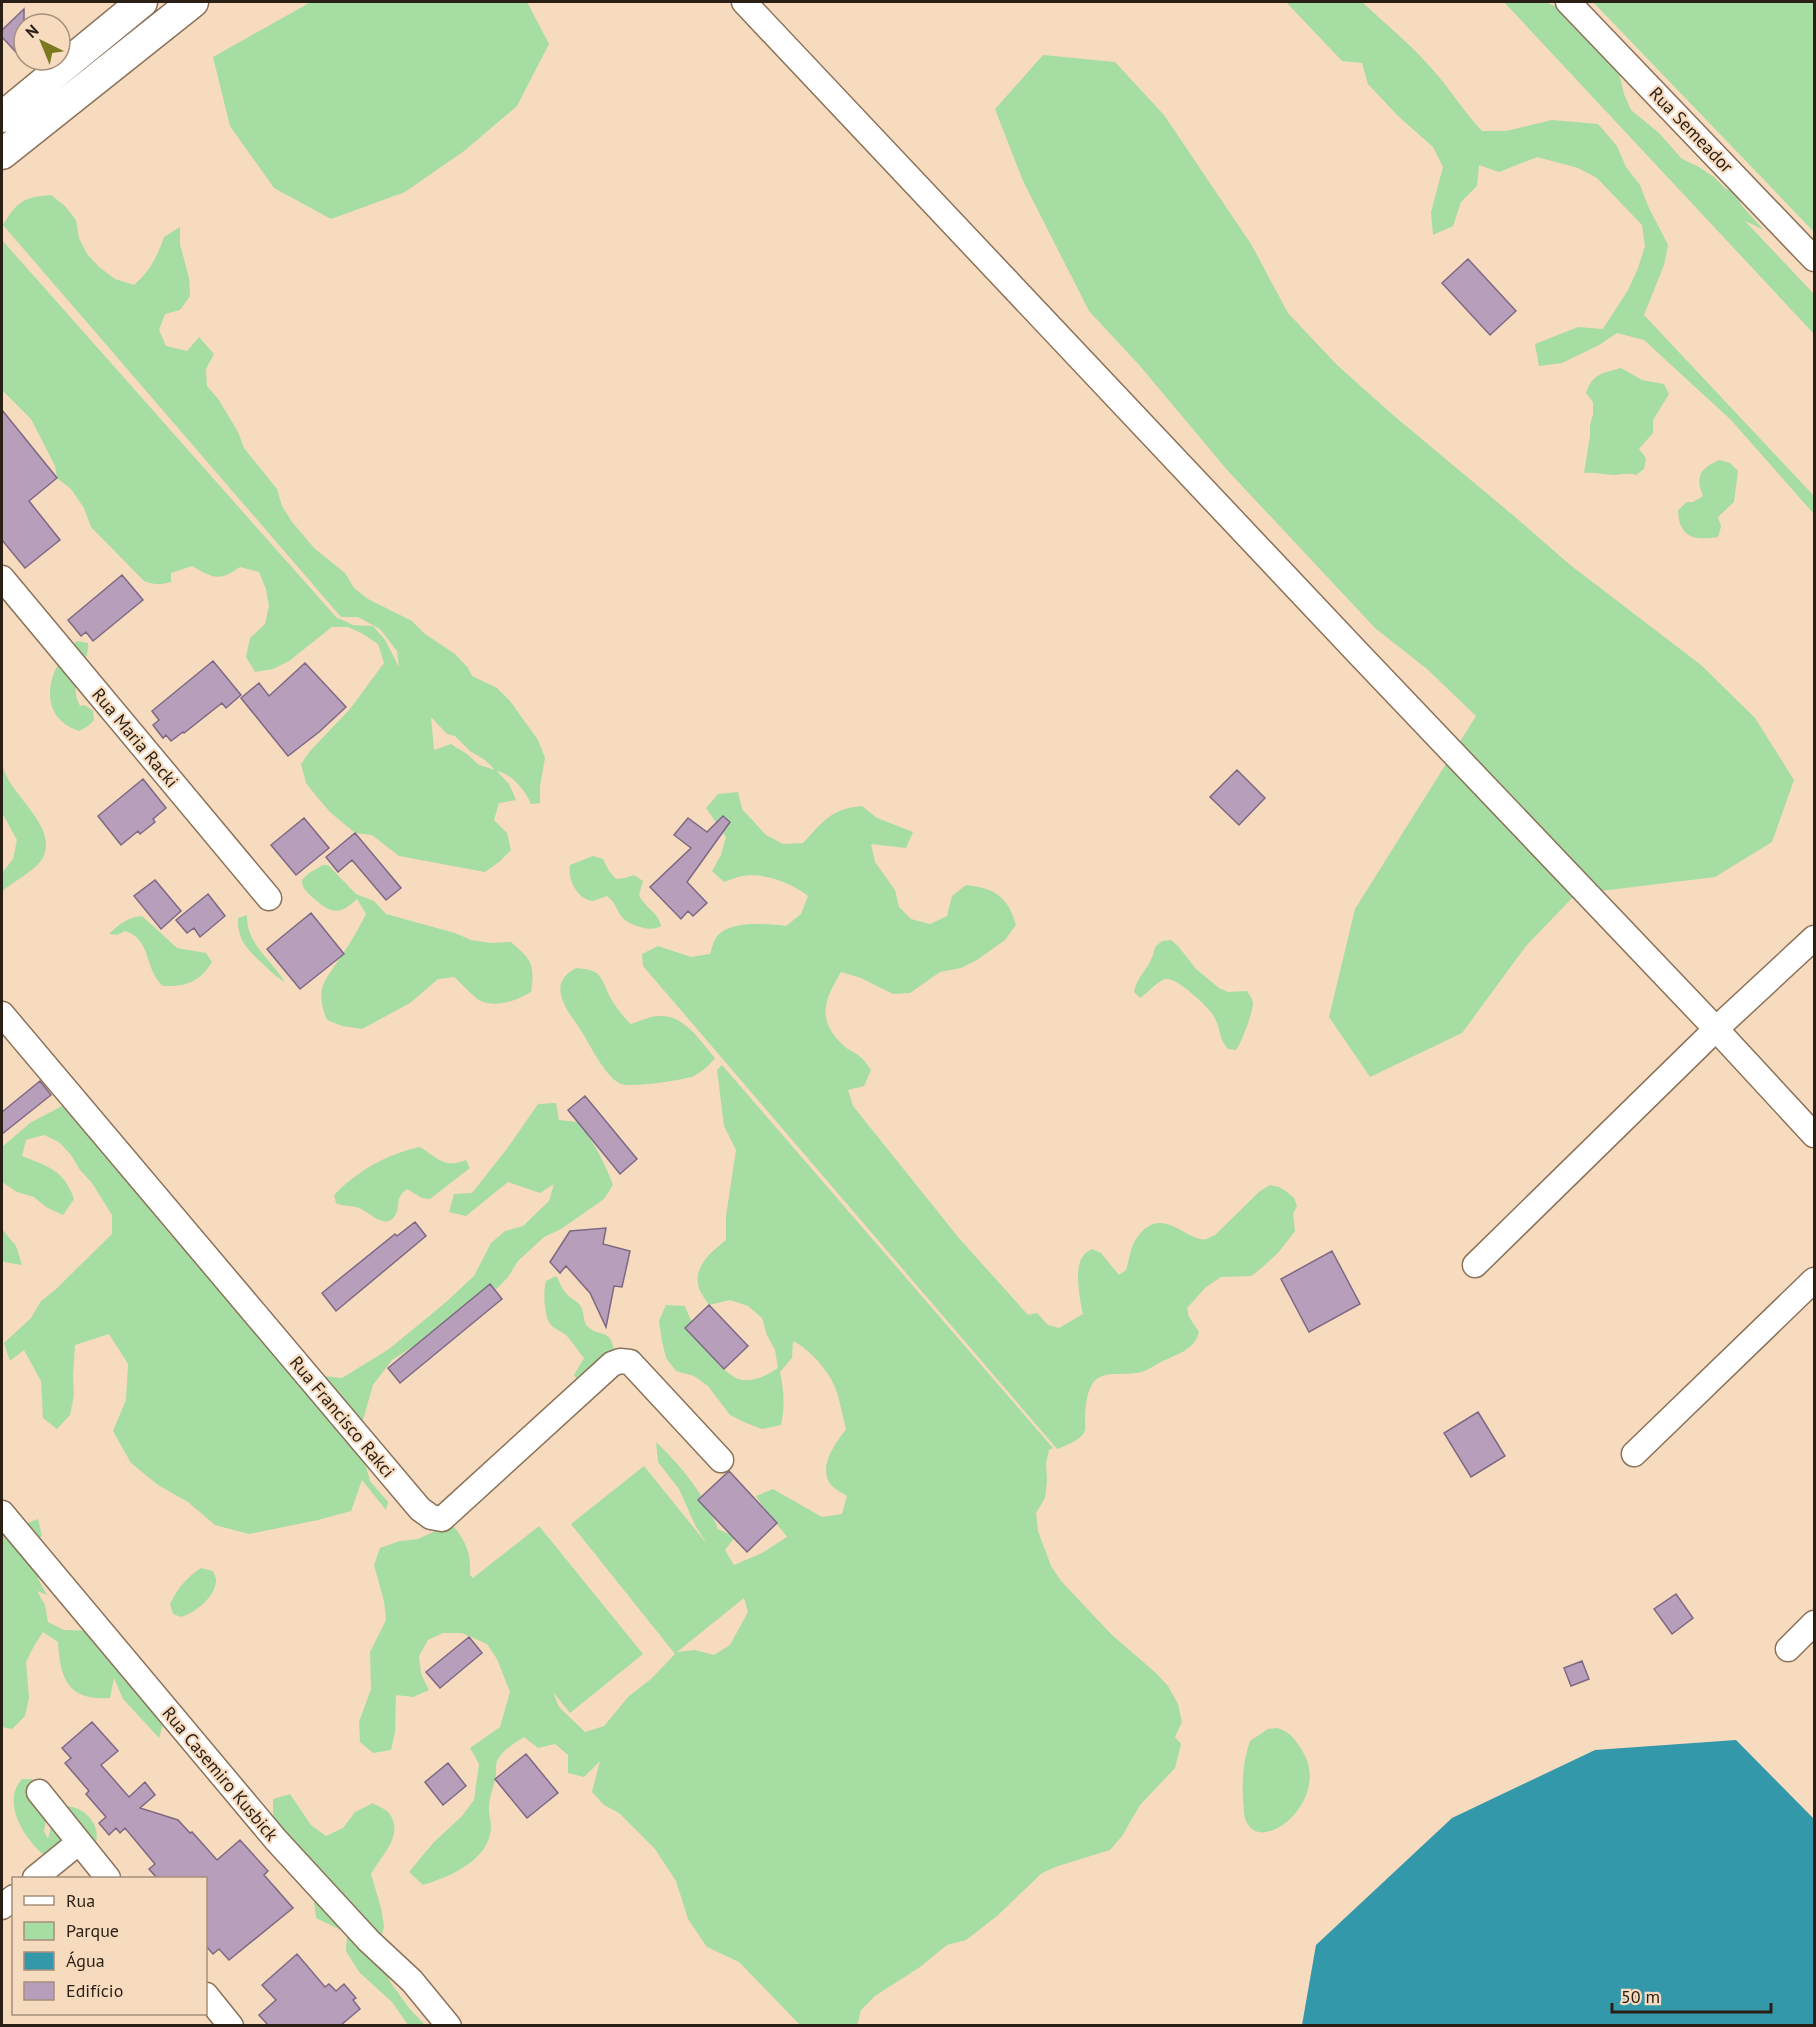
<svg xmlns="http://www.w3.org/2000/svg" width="1816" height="2027" viewBox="0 0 1816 2027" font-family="'PT Sans',sans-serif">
	<rect width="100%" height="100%" fill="#f7dbbf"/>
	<!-- green -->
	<path fill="#a5dda3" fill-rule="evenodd" d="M311 2H527L549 44 517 106 464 151 405 192 331 219 274 188 230 126 213 57Z
		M1286 2H1362C1388 26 1416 49 1439 77 1454 95 1466 114 1482 131H1506L1552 120 1598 124 1617 146 1626 167 1640 185 1648 206 1668 245 1664 265 1644 315 1814 496V514L1731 420 1644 340 1617 333 1599 345 1562 363 1539 366 1535 344 1578 327 1603 329 1628 290 1638 268 1645 246 1642 225 1597 178 1578 168 1537 157 1499 172 1479 165 1477 186 1461 202 1453 226 1433 235 1431 212 1443 167 1433 147 1398 116 1368 84 1362 63 1342 61Z
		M1504 2H1545L1555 6 1616 60 1624 94 1631 110 1659 133 1682 159 1699 167 1714 177 1726 189 1733 191 1742 206 1764 230 1745 221 1814 294V334Z
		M1593 2H1814V232Z
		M1043 55 1115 62 1164 115 1251 244 1288 313 1337 365 1393 415 1515 517 1569 564 1701 665 1755 718 1794 780 1772 842 1715 877 1576 894 1526 946 1462 1033 1370 1077 1329 1017 1355 909 1476 716 1427 669 1375 628 1228 471 1140 366 1089 311 1023 181 995 109Z
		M51 195 65 206 76 220 79 238 87 254 99 267 115 279 134 285C150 271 157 257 164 237L180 227V244L189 278 190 296 180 310 165 314 159 330 166 346 187 351 199 337 214 354 206 369 207 386 219 400 238 432 244 448 277 489 282 506 292 522 315 549 345 573 354 588 368 599 412 621 425 634 455 654 468 668 472 676 497 688 510 701 538 740 545 758 540 786V803L531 804C526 791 511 773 497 771L509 784 516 800 499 803 494 820 507 833 511 850 499 862 485 872 399 856 372 835 355 833 331 813 317 797 306 783 301 764 310 751 350 709 384 663 378 644 363 634 348 627H332L289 661 273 669 255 672 246 657 250 638 265 624 269 606 266 589 259 572 240 567C219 582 213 578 192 566L171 573V582C161 585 154 585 144 581L91 527 84 508 71 489 57 478 55 466 31 419 2 390V240L336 617 353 625 373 626 385 640 399 667 397 651 380 629 358 617H341L3 225C17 202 23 197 51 195ZM431 717 447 734 455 736 470 751 485 760 495 770 479 765 467 754 451 744 434 750Z
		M1621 368 1642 380 1664 384 1669 394 1653 420V433L1639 449 1646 458 1644 469 1636 475C1628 473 1623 474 1615 475 1604 475 1594 472 1584 473L1590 436V425L1593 414V402L1586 393C1593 373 1603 373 1621 368Z
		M1720 460 1730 463 1738 471 1734 502 1718 517 1721 527 1718 537C1693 541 1679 537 1678 510L1687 502H1693L1703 496C1695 476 1700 468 1720 460Z
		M77 641 88 643C90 666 66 679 80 706L85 705 93 711 94 720 88 726 79 731C33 716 49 664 77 641Z
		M2 737 3 738C2 749 1 760 4 770 12 795 53 824 45 852 41 870 13 880 2 892V873L13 859 17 840 2 813Z
		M738 792 742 809 766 835 783 844 803 843C824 821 830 809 862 806L877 818 913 832 906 848 871 844 875 862 895 890 899 907 911 919 930 924 947 916 952 896 966 885C995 888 1008 897 1016 925L1005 940 977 960 961 968 940 972 910 993 893 994 861 978 841 972C824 1000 816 1020 844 1046 848 1050 855 1052 859 1056 864 1059 868 1066 871 1070L864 1086 848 1090 853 1106 958 1237 1028 1315 1037 1313 1048 1325 1059 1328 1083 1314C1080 1300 1073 1266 1084 1255 1086 1252 1089 1251 1092 1249L1101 1253 1119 1275 1126 1270C1130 1258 1130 1245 1139 1235 1164 1204 1188 1244 1207 1239 1207 1239 1214 1235 1215 1235L1260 1191 1270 1185 1279 1187 1287 1192 1294 1198 1297 1206 1293 1214 1295 1231 1278 1253 1258 1271 1251 1276 1221 1277 1206 1287 1187 1308 1189 1317 1199 1332C1194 1351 1176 1354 1161 1362 1153 1366 1146 1372 1136 1373 1125 1375 1110 1372 1100 1377 1086 1383 1085 1410 1085 1423 1085 1427 1086 1429 1084 1432 1081 1440 1065 1446 1057 1449L643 966 642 954 658 946 691 957 710 954C712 948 714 940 717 936 731 920 767 924 786 926L801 914 808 896C791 883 764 872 742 876 736 877 730 880 724 882L712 871 721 855 726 837 706 808 718 794Z
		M593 856 603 859 609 871 616 879 625 878 634 875 643 881 639 895C644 907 659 913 661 926 651 933 628 925 621 916 616 908 615 902 607 896L593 901C578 900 567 879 570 865Z
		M323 865H328L356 894 374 901 386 914 455 933 471 940 490 943 511 942C532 960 535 964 531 992 518 1000 495 1009 479 1000 475 998 460 982 454 977L438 979 410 1003 362 1029 342 1026 327 1020C314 988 325 981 342 955 351 942 359 928 366 914L357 899C337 918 329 912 311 896 306 891 302 888 302 880L309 873Z
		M247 915C246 944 271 959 285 982 276 977 270 971 263 964 248 950 237 941 238 918Z
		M142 916 177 948 206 953 212 962C200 982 186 987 163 986 144 970 152 939 125 931L117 935 109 934C118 925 128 917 142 916Z
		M1171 940 1178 946 1196 969 1219 988 1228 992 1247 991C1250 996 1253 999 1253 1004 1253 1012 1241 1044 1236 1050L1228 1049C1218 1038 1221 1027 1213 1015 1207 1006 1177 977 1166 979 1158 980 1148 993 1140 998L1134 992C1137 975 1152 967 1155 947L1162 941Z
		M576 968C602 970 600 976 610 997 615 1006 623 1017 631 1024 640 1021 650 1016 659 1016 684 1014 701 1042 715 1058 709 1066 702 1071 694 1076 685 1080 630 1088 621 1084 607 1078 593 1051 585 1037 574 1017 541 986 576 968Z
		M722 1065 1053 1448 1049 1450 1046 1464 1047 1481 1045 1498 1036 1513 1038 1531 1051 1566 1061 1581 1112 1635 1156 1673 1168 1686 1178 1704 1182 1722 1175 1737 1181 1744 1175 1768 1140 1805 1122 1836 1110 1850 1058 1866 1042 1873 997 1916 966 1940 947 1945 920 1967 875 1996 861 2010 857 2026 800 2025 739 1962 707 1947 688 1919 676 1881 655 1849 619 1813 604 1805 592 1792 600 1761 584 1777 568 1773V1755L555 1744 538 1748 524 1737C515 1743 502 1750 497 1761 495 1767 497 1774 495 1780 492 1793 489 1796 489 1811 489 1817 492 1824 491 1829 488 1861 449 1877 423 1885L409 1872 434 1842 462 1816 474 1800 479 1764 470 1748 500 1727 510 1692 497 1659 487 1644 462 1633H443L428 1640 419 1656 421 1674 429 1690 413 1697 396 1695 395 1732 391 1750 373 1753 360 1742 359 1722 371 1689 370 1652 386 1620 384 1601 374 1565 380 1548 400 1541 418 1539 435 1531 454 1527C467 1543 471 1555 470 1575L473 1578 539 1526 643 1654 570 1713 553 1692 559 1707 585 1732 604 1726 629 1696 651 1679 675 1654 571 1524 644 1466 707 1544 695 1525 679 1489 658 1462 656 1442C683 1468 704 1494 718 1529L735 1537 725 1550 734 1565 762 1553 787 1537C776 1522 765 1512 756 1496L773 1489 822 1517 842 1514 847 1496C842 1493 835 1489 831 1485 817 1467 836 1443 846 1429 843 1418 841 1407 838 1396 833 1375 811 1350 793 1341L792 1358 780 1372C784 1391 785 1406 781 1425L762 1429 746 1423 730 1415 708 1386 694 1376 676 1371 666 1358 662 1341 659 1321 666 1305 685 1306C692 1326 721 1379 744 1380 757 1381 767 1375 778 1368L775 1350 767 1335 762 1318 748 1306 730 1300 709 1305C706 1300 701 1294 699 1288 692 1267 712 1251 726 1240V1216L736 1150 724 1126 717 1070ZM744 1598 748 1612 730 1645 714 1655 695 1650 677 1652Z
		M556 1103 559 1120 578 1122C593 1140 605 1163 613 1185L604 1199 561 1229 544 1237 518 1261 508 1277 484 1302 392 1360 373 1385 358 1437 370 1481 388 1502 386 1510 362 1480 351 1511 318 1520 249 1534 215 1525 188 1502 158 1485 131 1463 113 1431 126 1400 128 1364 109 1334 75 1345 73 1376 74 1395 70 1415 57 1429 43 1418 41 1381 24 1350 10 1361 4 1343 31 1318 41 1301 55 1290 112 1234V1215L92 1183 80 1170 71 1155 59 1142 44 1135 26 1140 22 1156C49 1167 64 1170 74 1199L63 1215 46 1207 34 1197 17 1192 2 1182V1147L30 1123 62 1106 78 1112 142 1192 145 1203 169 1233 184 1246 194 1261 208 1273 296 1373 342 1378 389 1349 445 1303 474 1276 491 1243 505 1231 523 1226 549 1201 554 1184 540 1193 508 1182 466 1216 449 1212 454 1194 472 1193 506 1150 538 1104Z
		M420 1147C438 1158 444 1169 466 1160L470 1168 430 1199 422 1198 407 1189C394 1199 401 1204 396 1214 386 1232 370 1212 359 1208 351 1205 344 1207 336 1203L334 1195C358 1170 387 1154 420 1147Z
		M2 1229 16 1246 22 1265 4 1262 2 1258Z
		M556 1276C560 1281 561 1288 565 1292 569 1298 576 1300 580 1305 585 1312 582 1321 588 1327 601 1338 610 1328 614 1350L579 1382 574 1375 584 1358C578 1351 571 1340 566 1335 561 1331 554 1329 550 1324 544 1315 543 1291 546 1281Z
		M2 1509 20 1526 38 1519 42 1536 30 1546 39 1561 38 1579 47 1595 37 1591 45 1605 48 1622 64 1630 100 1631 164 1721 159 1738 123 1699 114 1678 110 1698C68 1701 60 1679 58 1642L43 1632 34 1646 26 1662 29 1698 25 1716 12 1729 2 1727Z
		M201 1568 213 1571C214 1574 216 1577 216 1580 216 1597 195 1613 181 1617L173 1614 170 1604C178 1588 186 1578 201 1568Z
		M1277 1728C1290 1731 1296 1741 1303 1752 1331 1799 1264 1855 1247 1823 1243 1816 1244 1808 1243 1800 1242 1779 1243 1762 1250 1741L1268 1729Z
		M22 1779H32C45 1795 49 1812 44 1831L48 1839 52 1822 62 1806C85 1805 104 1826 94 1848L67 1833 61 1839 62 1848 46 1857C26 1841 0 1803 22 1779Z
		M290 1794 311 1825 326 1836 343 1828 355 1812 373 1803C377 1806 386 1809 389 1813 405 1835 381 1856 371 1874L381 1908 384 1926 380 1943 389 1980 409 2008 425 2025H408L392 2002 359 1972 346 1951 347 1933 316 1918 314 1901 323 1886 273 1818V1799Z"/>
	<!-- water -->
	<path fill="#3498ab" d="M1736 1740 1814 1819V2025H1302L1316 1945 1452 1818 1595 1750Z"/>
	<!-- building -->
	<path fill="#b79fbc" stroke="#7e6883" stroke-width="1.5" d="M24 9V61L2 37V30Z
		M1468 259 1516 311 1490 335 1442 283Z
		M2 410 57 478 29 501 60 540 25 568 2 540Z
		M122 575 143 600 93 641 86 632 81 636 68 620Z
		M213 661 241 695 226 708 222 703 184 733 183 732 171 741 166 735 163 738 153 725 159 720 152 711Z
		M305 663 346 707 319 732 288 756 241 698 259 683 269 696Z
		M1237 770 1265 798 1239 825 1210 797Z
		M143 779 166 808 153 819 155 822 140 834 138 831 121 845 98 816Z
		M723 816 730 822 687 882 707 903 693 916 688 911 681 919 650 887 691 848 674 835 688 818 707 832Z
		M304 818 329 848 296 875 271 845Z
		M355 833 401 888 386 900 352 860 338 872 326 857Z
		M155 880 181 911 161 929 134 896Z
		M208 894 225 916 200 937 194 928 187 933 176 920Z
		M311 913 344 954 300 989 267 949Z
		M40 1081 51 1095 2 1134V1112Z
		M585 1096 637 1159 620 1174 568 1110Z
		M415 1222 426 1236 336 1311 322 1293 395 1234 397 1236Z
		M606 1228 603 1244 630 1251 622 1287 614 1286 606 1327 590 1293 566 1266 560 1273 550 1262 570 1231Z
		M1332 1251 1360 1304 1309 1332 1281 1279Z
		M490 1284 502 1299 400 1383 388 1368Z
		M709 1305 748 1346 724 1369 685 1328Z
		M1478 1412 1505 1456 1471 1477 1444 1433Z
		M729 1471 777 1523 747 1552 698 1500Z
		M1676 1594 1693 1618 1672 1634 1654 1609Z
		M469 1637 482 1653 440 1688 426 1672Z
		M1582 1661 1589 1679 1571 1686 1564 1668Z
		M92 1722 118 1751 101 1765 129 1797 145 1782 155 1795 140 1808 178 1820 190 1833 192 1832 217 1860 240 1840 268 1871 264 1875 293 1908 229 1960 219 1949 213 1954 206 1946V1878H157L149 1869 155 1864 125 1828 120 1833 116 1828 109 1835 99 1823 106 1817 86 1794 89 1791 65 1763 71 1758 62 1748Z
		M526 1754 558 1793 527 1818 495 1779Z
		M448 1763 466 1786 443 1805 425 1782Z
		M297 1954 325 1987 329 1984 336 1991 344 1984 356 1998 353 2000 360 2009 341 2025H268L259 2015 276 2000 262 1985Z"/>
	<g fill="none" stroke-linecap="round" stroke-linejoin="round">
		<defs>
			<path id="minor" d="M744 2 1357 652 1716 1029 1814 1135
				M1568 2 1814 259
				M2 578 269 898
				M2 1014 420 1509 431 1517 442 1519 612 1364 620 1361 630 1362 721 1460
				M1475 1265 1716 1029 1814 938
				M1634 1454 1814 1280
				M2 1513 276 1840 369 1941 412 1981 449 2026
				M1788 1649 1814 1623
				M39 1792 108 1878
				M35 1878 78 1843
				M2 1907 14 1897
				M206 1995 231 2026"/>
			<path id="major" d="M2 117 142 2
				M2 154 193 2"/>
		</defs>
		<!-- minor casing -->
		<use href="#minor" stroke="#8b7259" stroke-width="27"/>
		<!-- major casing -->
		<use href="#major" stroke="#8b7259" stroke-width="33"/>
		<!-- minor -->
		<use href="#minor" stroke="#fff" stroke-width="24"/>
		<!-- major -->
		<use href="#major" stroke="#fff" stroke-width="30"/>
	</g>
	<g text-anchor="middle" stroke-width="4.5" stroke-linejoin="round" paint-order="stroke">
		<!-- street labels -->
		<g font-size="18" fill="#291f15" stroke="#f7dbbf">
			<text transform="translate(1691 130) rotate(46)" y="6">Rua Semeador</text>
			<text transform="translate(135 738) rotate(50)" y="6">Rua Maria Racki</text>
			<text transform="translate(342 1417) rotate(50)" y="6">Rua Francisco Rakci</text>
			<text transform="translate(220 1774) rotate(50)" y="6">Rua Casemiro Kusbick</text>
		</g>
	</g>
	<!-- border -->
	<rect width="1816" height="2027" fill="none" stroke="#291f15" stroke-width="6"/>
	<!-- legend -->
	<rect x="12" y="1877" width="195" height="138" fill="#f7dbbf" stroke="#a5907b" stroke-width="1.5"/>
	<rect x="24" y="1896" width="30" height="9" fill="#ffffff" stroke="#a5907b" stroke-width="1.5"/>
	<text x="66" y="1907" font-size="18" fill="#291f15">Rua</text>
	<rect x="24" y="1922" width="30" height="18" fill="#a5dda3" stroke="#a5907b" stroke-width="1.5"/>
	<text x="66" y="1937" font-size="18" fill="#291f15">Parque</text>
	<rect x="24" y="1952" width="30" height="18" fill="#3498ab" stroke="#a5907b" stroke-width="1.5"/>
	<text x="66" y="1967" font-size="18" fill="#291f15">Água</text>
	<rect x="24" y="1982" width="30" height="18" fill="#b79fbc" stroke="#a5907b" stroke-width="1.5"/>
	<text x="66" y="1997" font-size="18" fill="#291f15">Edifício</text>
	<!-- north arrow -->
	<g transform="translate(42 42) rotate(317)"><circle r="28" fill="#f7dbbf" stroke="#a5907b" stroke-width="1.5"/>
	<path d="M0-4.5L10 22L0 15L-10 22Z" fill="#7a791f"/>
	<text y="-9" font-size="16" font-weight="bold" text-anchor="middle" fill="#291f15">N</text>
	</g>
	<!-- scale -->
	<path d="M1612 2003v9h159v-9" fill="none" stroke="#291f15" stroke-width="3"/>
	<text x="1621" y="2003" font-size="18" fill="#291f15" stroke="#f7dbbf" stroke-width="4.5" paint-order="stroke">50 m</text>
</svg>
